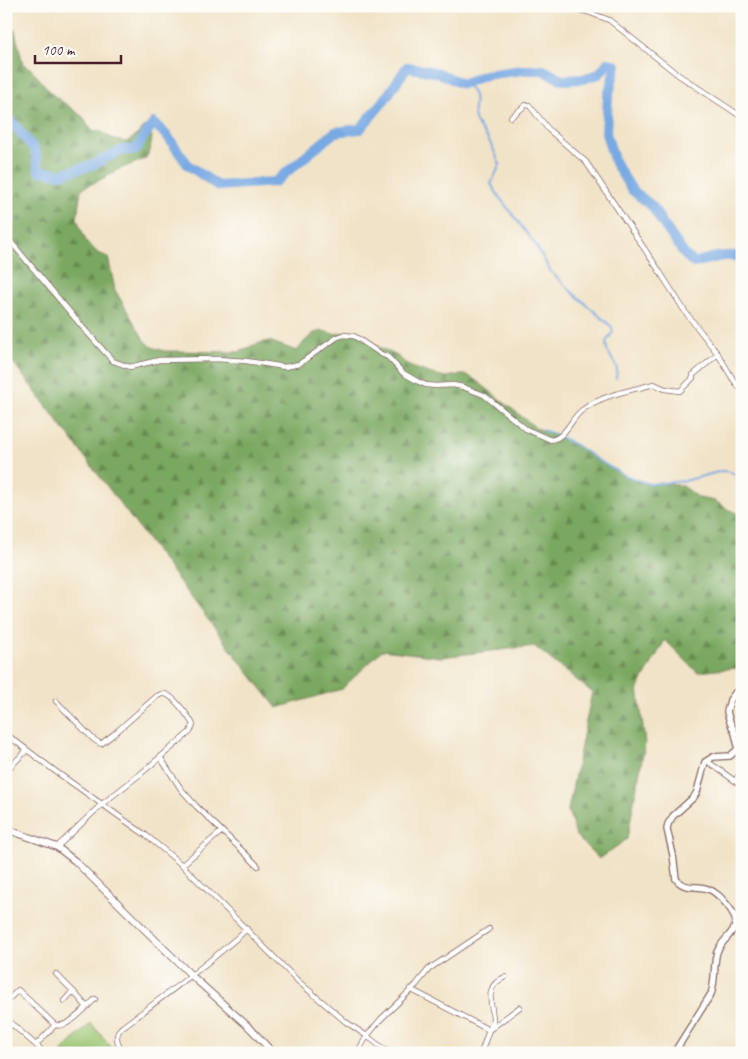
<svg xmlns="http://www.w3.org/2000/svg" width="748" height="1059" viewBox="0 0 748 1059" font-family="Caveat,sans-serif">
	<defs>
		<pattern id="forest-firs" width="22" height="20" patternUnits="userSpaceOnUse" patternTransform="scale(1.25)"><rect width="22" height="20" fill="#7aa861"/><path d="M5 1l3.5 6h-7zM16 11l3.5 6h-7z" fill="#668850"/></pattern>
	</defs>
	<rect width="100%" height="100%" fill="#fdfcf7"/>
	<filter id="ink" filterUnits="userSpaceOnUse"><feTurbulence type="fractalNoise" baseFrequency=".02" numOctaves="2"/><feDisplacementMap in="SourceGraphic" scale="10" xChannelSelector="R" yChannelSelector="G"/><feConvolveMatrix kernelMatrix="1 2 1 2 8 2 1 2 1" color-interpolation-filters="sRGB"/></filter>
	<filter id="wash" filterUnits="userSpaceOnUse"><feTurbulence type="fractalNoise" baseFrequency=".0096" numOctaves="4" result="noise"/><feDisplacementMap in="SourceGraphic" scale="20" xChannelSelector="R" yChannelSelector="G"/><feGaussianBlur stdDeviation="1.12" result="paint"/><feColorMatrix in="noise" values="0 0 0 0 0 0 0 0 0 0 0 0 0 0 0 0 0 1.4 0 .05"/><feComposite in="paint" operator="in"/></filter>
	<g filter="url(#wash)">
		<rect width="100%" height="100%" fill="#f1e3c7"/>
		<!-- forest -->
		<path fill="url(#forest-firs)" stroke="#626446" d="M6 15 15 31 23 64 31 69 52 94 83 117 88 126 94 131 101 132 115 140 127 142 137 135 144 127 146 126 152 137 150 151 145 159 117 170 104 178 81 189 77 219 86 241 98 253 108 257 115 290 143 338 152 347 164 351 239 352 256 344 269 341 297 351 304 342 314 333 323 331 333 334 355 331 373 344 397 356 409 366 435 375 447 377 458 375H467L477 381 536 428 554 434 576 445 599 461 626 476 650 484 663 483 683 486 699 498 715 501 729 510 739 514H742V671L737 668 697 672 665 640 638 688 645 743 627 839 599 859 576 836 568 810 592 692 534 646 441 657 382 650 342 689 277 708 238 659 6 353Z"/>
		<!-- green -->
		<path fill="#98c26e" stroke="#71704c" d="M91 1023 116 1053H60Z"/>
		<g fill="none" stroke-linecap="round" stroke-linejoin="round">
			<!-- stream -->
			<path stroke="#78a9e3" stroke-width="2" d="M465 83C482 100 470 102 475 119 477 127 483 132 488 139 493 147 496 156 500 164L491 184 500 198 535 244 551 272 572 292 612 327 613 332 606 342 607 350 617 368 616 378
				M542 430 554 434 576 445 599 461 626 476 650 484 684 481 722 471 731 472 737 476 742 478"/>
			<!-- river -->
			<path stroke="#78a9e3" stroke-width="10" d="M6 119 11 121 35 150 39 171 61 174 92 165 122 150H136L144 136 154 123 168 137 188 165 218 186 275 182 335 132 360 129 383 102 407 67 439 73 462 84 485 75 523 70H543L562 80 583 79 599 74 608 63 616 65 608 97 606 133 615 163 632 190 653 207 659 218 685 255 694 263C708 259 727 253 742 257"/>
		</g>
	</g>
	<g filter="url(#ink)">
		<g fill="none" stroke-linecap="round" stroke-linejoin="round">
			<defs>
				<path id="minor" d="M560 6 588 12 609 20 677 74 742 117
					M511 117 526 105H529L549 130 586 162 658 269 686 313 718 354 731 376 738 386 742 389
					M6 236 85 330 113 361 130 367 159 360 216 359 246 361 285 367 299 364 336 338 343 335 354 336 381 354 388 357 403 373 417 381 426 385 436 386 453 385 463 387 484 395 526 429 551 440C566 437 570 420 581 411 601 395 629 391 654 384L665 389 680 391 693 378V375L718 354
					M56 701 93 739 101 744 114 734 157 696C160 695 162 693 165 694 173 695 190 718 193 725L190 732 138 776 102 804 57 847
					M6 734 55 771 147 836 182 865 299 982 346 1022 367 1036 389 1053
					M160 757 181 789 196 806 258 866
					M707 761 742 786
					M6 771 27 750
					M735 781 742 771
					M182 865 222 831
					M56 974 73 991
					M410 989 489 1030C491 1026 493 1022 493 1018 493 1016 492 1013 492 1010 489 994 489 984 505 977
					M6 1002 18 990 55 1025C67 1028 79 1014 87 1007L73 991 64 1001
					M87 1007 95 999
					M6 1019 45 1053
					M6 1030 12 1024
					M36 1045 55 1025
					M121 1053C119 1043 113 1037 121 1028 164 996 207 965 247 929
					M357 1053 367 1036 381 1019 416 985 429 969 489 929
					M481 1053 489 1030 520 1007"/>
				<path id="tertiary" d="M674 1053 711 994C716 981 713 964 717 952 725 933 747 930 728 906 723 900 717 892 708 889 697 885 684 890 676 879L673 855 667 829 668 824 673 816 694 797 697 792 705 762 713 757 730 756 737 750 738 746 735 733 730 722 727 712 730 700 736 692 742 689"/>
				<path id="secondary" d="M6 829 57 847 75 861 192 976 251 1029 273 1053"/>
			</defs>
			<!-- minor casing -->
			<use href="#minor" stroke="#846462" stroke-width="6"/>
			<!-- tertiary casing -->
			<use href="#tertiary" stroke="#846462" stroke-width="8"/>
			<!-- secondary casing -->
			<use href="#secondary" stroke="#846462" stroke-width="8"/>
			<!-- minor -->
			<use href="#minor" stroke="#fff" stroke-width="4.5"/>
			<!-- tertiary -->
			<use href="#tertiary" stroke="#fff" stroke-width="5.5"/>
			<!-- secondary -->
			<use href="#secondary" stroke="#fff" stroke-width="6"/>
		</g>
	</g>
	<!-- margin -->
	<rect width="748" height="1059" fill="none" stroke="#fdfcf7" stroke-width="25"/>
	<!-- scale -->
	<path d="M35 55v8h86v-8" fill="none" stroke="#4a1f2b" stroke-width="2.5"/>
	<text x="42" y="55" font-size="15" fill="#4a1f2b" stroke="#fdfcf7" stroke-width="4" paint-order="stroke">100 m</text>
</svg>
